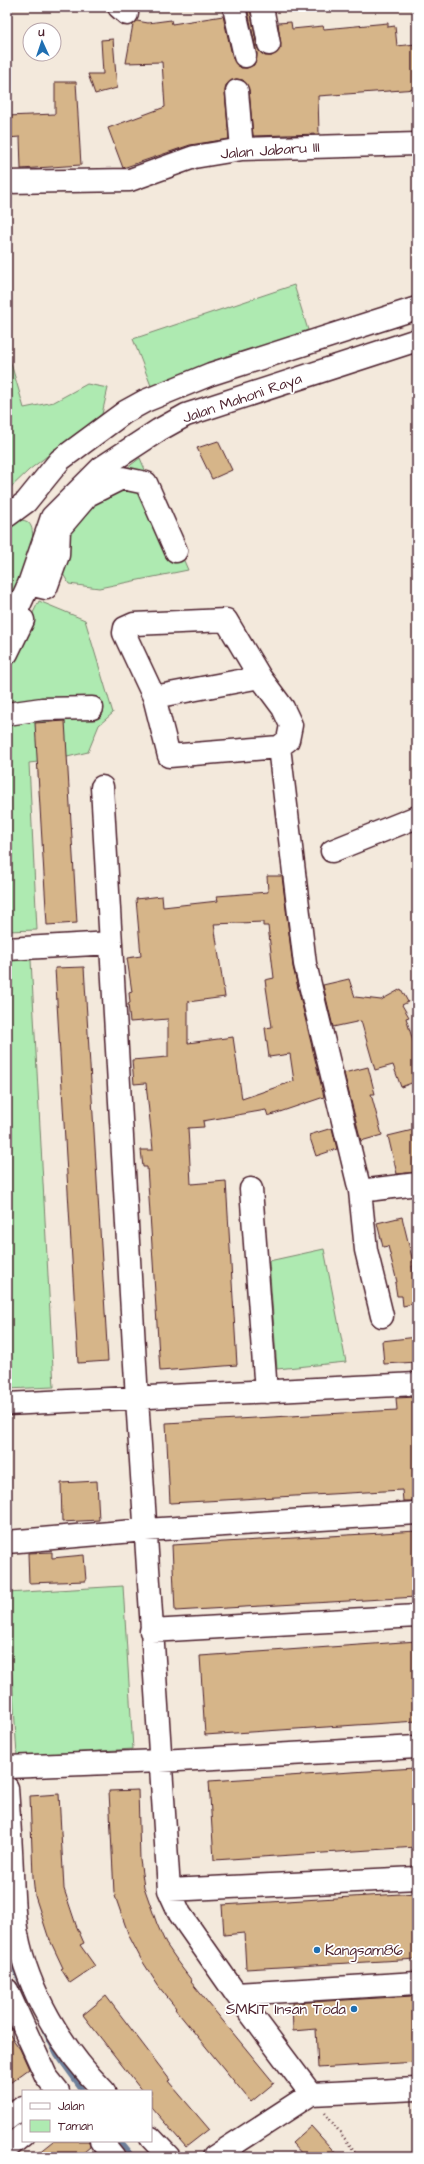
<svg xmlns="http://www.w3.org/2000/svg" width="424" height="2164" viewBox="0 0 424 2164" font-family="'Architects Daughter',sans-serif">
	<rect width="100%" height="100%" fill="#f3e9dc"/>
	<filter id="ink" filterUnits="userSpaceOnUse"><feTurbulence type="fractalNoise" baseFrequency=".025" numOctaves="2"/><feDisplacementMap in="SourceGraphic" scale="8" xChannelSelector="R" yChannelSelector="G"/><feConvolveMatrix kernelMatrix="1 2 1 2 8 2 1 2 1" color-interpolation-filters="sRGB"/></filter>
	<g filter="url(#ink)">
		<!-- green -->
		<path fill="#aeeab1" stroke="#7c846e" d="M294 285 308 330 153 391 133 339Z
			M10 360 24 408 54 402 87 384 108 388 102 414 29 470 7 491V361Z
			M140 458 188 570 99 588 69 584 56 562 63 527 92 495Z
			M19 520C53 518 13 595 7 610V529Z
			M39 601 85 620 113 713 99 725 88 752 55 760 29 763 37 930 7 931V664Z
			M31 960 54 1387 7 1389V961Z
			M324 1249 346 1362 277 1369 269 1261Z
			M123 1586 133 1749 17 1756 7 1593Z"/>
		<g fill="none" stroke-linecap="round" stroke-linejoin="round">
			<!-- stream -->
			<path stroke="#6e809b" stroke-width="5" d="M7 1939 15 1970 27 1998
				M44 2030 57 2055 83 2091
				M120 2141 133 2157"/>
		</g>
		<!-- building -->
		<path fill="#d6b589" stroke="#4a1f2b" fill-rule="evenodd" d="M247 7H250L257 47 260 52 265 56H272L281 48 278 23 291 22 292 29 323 26 324 29 388 23V27L395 26 397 46 416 44 417 89 318 96 319 134 253 136 249 90 243 80 236 79 226 85 225 92 229 139 190 145 123 168 108 128 165 107 162 62 126 63 133 24 137 21 148 23 171 20 172 24 223 16 233 59 241 68H247L254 65 257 54Z
			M113 39 117 88 95 94 88 74H103L101 40Z
			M55 82H76L81 165 21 169 20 137 7 138V116L55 114Z
			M218 441 232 470 212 479 197 448Z
			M65 721 77 923 47 925 35 723Z
			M267 876H282L293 967 324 1097 268 1116 266 1110 203 1121 204 1127 188 1128 191 1184 226 1181 237 1365 160 1371 147 1167H143L141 1150H153L146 1083 134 1084 132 1060 168 1057V1019L130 1022 128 1004 130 1003 129 993 132 992 127 958 141 956 136 899 162 896 163 907 218 901 217 896 268 892ZM263 922V926H268L274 978 265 980 272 1027 265 1028 269 1057 290 1054 294 1081 242 1099 233 1037 188 1043V1002L225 997 214 924Z
			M84 967 108 1361 78 1363 55 968Z
			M349 979 355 997 381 1000 401 989 408 1002 402 1005 409 1017 406 1018 417 1054V1081L401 1087 393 1065 375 1070 361 1021 333 1027 323 985Z
			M368 1067 375 1094H371L382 1135 361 1141 344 1073Z
			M332 1128 337 1149 316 1156 309 1135Z
			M417 1129V1172L397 1174 388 1136Z
			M402 1217 414 1266H412L417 1293V1303L403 1306 402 1296H397L395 1283 397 1282 388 1246 383 1247 377 1223Z
			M417 1337V1362L384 1364 382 1341Z
			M417 1397V1501H403L402 1490 170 1503 166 1423 397 1410 396 1398Z
			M97 1481 99 1520 62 1522 61 1483Z
			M417 1531V1597L175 1611 172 1545Z
			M52 1552V1558L84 1555 86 1581 29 1583 28 1553Z
			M417 1641V1721L205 1735 200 1656Z
			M415 1768 417 1847 214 1860 209 1781Z
			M138 1790 140 1860 144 1887 157 1924 166 1944 177 1960H176L192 1981 191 1982 274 2083 251 2102 175 2009 176 2008 159 1987 141 1959 129 1936 114 1893 109 1791Z
			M59 1794 64 1889 76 1925 84 1943 80 1945 95 1966 70 1983 61 1969 63 1968 48 1936 35 1896 33 1877 30 1796Z
			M417 1893V1959L246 1969 244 1933 224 1935 222 1905Z
			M106 1996 170 2080 168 2081 209 2129 186 2147 151 2107V2091H142L83 2015Z
			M413 1996 417 2033V2062L318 2068 316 2029 293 2031 292 2003Z
			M7 2031 20 2049 29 2069 7 2085Z
			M311 2126 339 2157H305L292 2143Z
			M53 2141H89L90 2147 78 2157H33Z"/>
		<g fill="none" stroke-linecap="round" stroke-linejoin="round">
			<defs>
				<path id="minor" d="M119 7 127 14
					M234 7 245 56
					M262 7 269 44
					M237 91 242 149
					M7 182 130 180 194 157 242 149 417 144
					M7 516 26 502 60 460 125 412 145 401 211 374 417 308
					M29 584 46 588 58 555 59 529 88 495 122 478 146 483 176 551
					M7 632 29 584 52 517 101 468 159 430 186 415 417 340
					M7 653 23 620
					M154 697 260 677
					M7 714 42 709 92 708
					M279 747 288 740 291 725 283 708 260 677 226 620 134 624 125 628 124 633 154 697 169 756 279 747 305 964 360 1191 366 1250 382 1316
					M102 787 137 1399 169 1890 180 1914 236 1994 311 2094
					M332 851 417 817
					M7 949 111 943
					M251 1189 266 1392
					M360 1191 417 1184
					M7 1404 417 1384
					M7 1542 145 1530 417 1513
					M151 1631 417 1616
					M7 1767 160 1761 417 1747
					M7 1788C9 1817 11 1845 12 1873 13 1894 13 1914 17 1934 28 1992 63 2050 104 2091
					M169 1890 417 1878
					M7 1990 46 2076 58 2091
					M236 1994 417 1983
					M7 2119 23 2107
					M151 2138 169 2157
					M101 2141 114 2157
					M7 2148 23 2135
					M214 2157 311 2094 417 2089"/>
			</defs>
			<!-- minor casing -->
			<use href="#minor" stroke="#4a1f2b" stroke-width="25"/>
			<!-- path -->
			<path stroke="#4a1f2b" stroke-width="2.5" stroke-dasharray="1 3" stroke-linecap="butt" d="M325 2113 359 2157"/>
			<!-- minor -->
			<use href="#minor" stroke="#fff" stroke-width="22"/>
		</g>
	</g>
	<!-- markers -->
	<g fill="#1f6fb2" stroke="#fff" stroke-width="1.5">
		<circle cx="317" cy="1950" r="4"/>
		<circle cx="354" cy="2009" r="4"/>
	</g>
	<g text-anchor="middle" stroke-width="3.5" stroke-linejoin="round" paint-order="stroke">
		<!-- street labels -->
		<g font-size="15" fill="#4a1f2b" stroke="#fff">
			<text transform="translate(270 150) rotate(-4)" y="5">Jalan Jabaru III</text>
			<text transform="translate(242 398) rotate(-19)" y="5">Jalan Mahoni Raya</text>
		</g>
		<!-- poi labels -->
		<g font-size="15" fill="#4a1f2b" stroke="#fff" text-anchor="start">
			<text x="325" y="1955">Kangsam86</text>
			<text x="346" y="2014" text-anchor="end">SMKIT Insan Toda</text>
		</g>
	</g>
	<!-- margin -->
	<rect width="424" height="2164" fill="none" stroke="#fff" stroke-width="24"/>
	<rect x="12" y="12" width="400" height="2140" fill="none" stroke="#4a1f2b" stroke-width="1.5" filter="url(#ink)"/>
	<!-- legend -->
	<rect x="22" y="2090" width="130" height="52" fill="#ffffff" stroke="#b7a5aa"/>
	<rect x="30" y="2103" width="20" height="6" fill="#ffffff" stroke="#b7a5aa"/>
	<text x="58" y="2110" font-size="12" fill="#4a1f2b">Jalan</text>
	<rect x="30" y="2120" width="20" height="12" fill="#aeeab1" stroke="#b7a5aa"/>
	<text x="58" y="2130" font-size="12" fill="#4a1f2b">Taman</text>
	<!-- north arrow -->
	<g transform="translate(42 42) rotate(357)"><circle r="19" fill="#ffffff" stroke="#b7a5aa"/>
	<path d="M0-3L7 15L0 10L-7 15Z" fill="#1f6fb2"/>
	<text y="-6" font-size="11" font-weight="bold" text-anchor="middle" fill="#4a1f2b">U</text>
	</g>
</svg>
